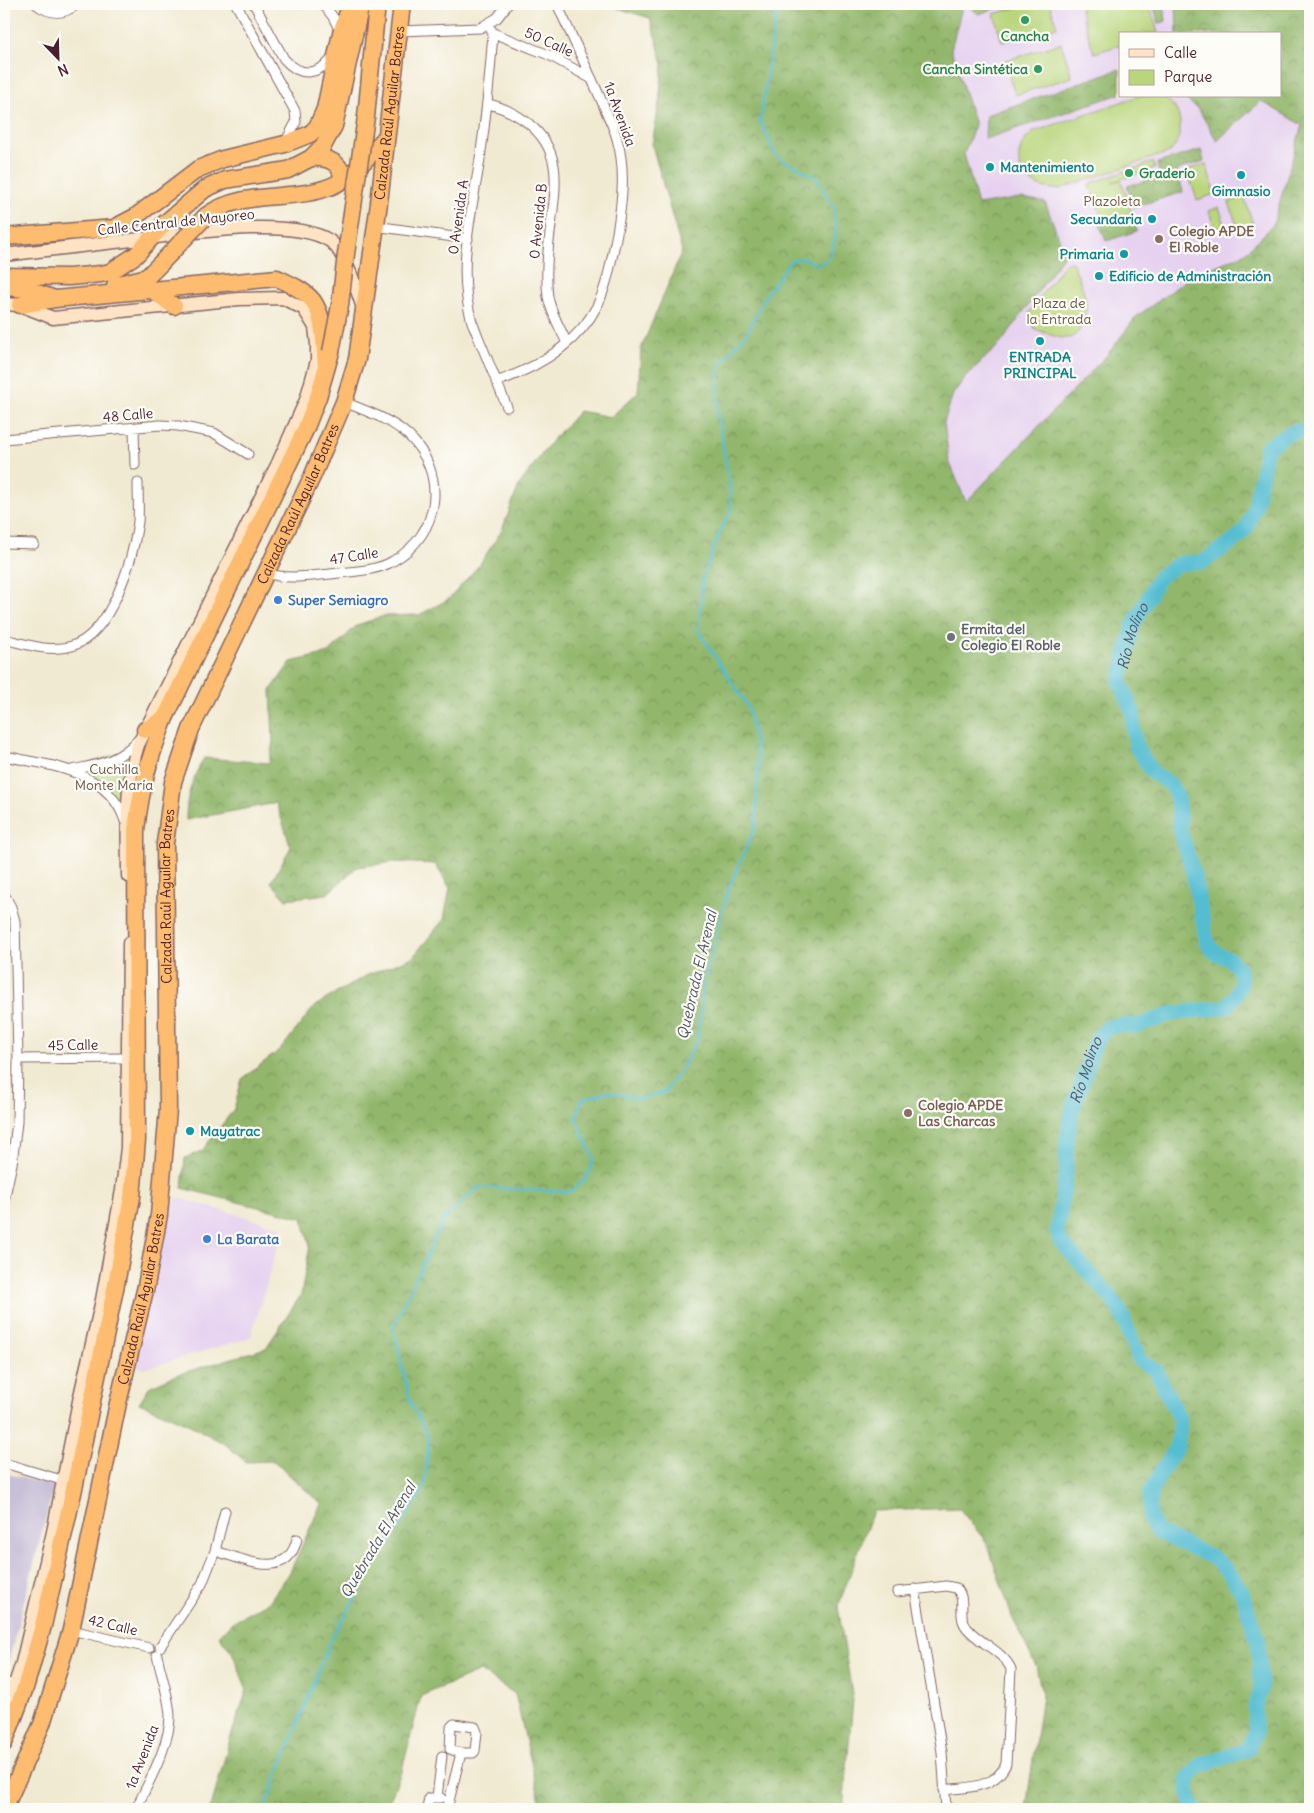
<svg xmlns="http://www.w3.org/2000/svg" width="1314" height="1813" viewBox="0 0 1314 1813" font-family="Delius,sans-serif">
	<defs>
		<pattern id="forest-crowns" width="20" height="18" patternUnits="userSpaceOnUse" patternTransform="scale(1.25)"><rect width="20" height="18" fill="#92b76c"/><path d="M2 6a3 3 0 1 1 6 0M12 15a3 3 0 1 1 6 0" fill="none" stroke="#799459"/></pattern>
	</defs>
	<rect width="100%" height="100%" fill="#fdfcf7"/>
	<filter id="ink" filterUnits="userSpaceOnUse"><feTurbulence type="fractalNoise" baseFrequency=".02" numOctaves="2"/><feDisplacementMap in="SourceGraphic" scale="10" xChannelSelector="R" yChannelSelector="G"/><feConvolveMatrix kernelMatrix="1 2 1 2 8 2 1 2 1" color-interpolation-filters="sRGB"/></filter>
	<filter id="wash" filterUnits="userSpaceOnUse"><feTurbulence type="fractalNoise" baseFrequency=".0096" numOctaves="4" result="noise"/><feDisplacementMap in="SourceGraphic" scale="20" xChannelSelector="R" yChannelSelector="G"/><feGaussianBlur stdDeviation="1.12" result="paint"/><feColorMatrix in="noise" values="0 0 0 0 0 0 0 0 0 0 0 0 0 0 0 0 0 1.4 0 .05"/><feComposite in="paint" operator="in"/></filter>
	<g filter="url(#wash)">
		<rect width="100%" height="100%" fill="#f1ead2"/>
		<!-- built -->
		<path fill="#e6d2f0" d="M963 4H1176L1177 34H1120V96H1182L1199 110 1217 141 1261 101 1302 125 1273 225 1244 254 1192 276 1136 317 1108 354 966 503 949 461 944 421 953 394 967 375 1001 343 1021 198 978 205 964 154 975 124 951 49Z
			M176 1197 283 1228 251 1337 144 1369 127 1364Z"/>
		<!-- industrial -->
		<path fill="#c8bfd8" d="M4 1473 54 1486 8 1663 4 1662Z"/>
		<!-- forest -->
		<path fill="url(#forest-crowns)" stroke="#6e6b4c" d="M618 4H963L951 49 975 125 964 154 978 205 1021 198 1045 202 1065 254 1001 343 967 375 953 394 944 422 949 461 966 502 1108 354 1136 317 1192 276 1244 254 1273 225 1302 125 1261 101 1217 141 1199 110 1182 96H1280V34H1177L1176 4H1310V1809H1026L1042 1695 1036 1666 1012 1617 987 1543 959 1508 873 1511 838 1607 853 1700 843 1809H542L515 1694 480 1671 421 1696 402 1770 386 1809H209L212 1804 230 1739 247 1690 232 1652 219 1636 232 1622 269 1602 290 1572 321 1504 274 1461 246 1462 225 1444 190 1425 139 1403 149 1387 176 1375 266 1348 301 1295 310 1245 302 1218 182 1188 185 1158 202 1151 234 1109 242 1079 281 1049 315 1006 365 976 413 957 444 919 450 888 435 864 394 862 357 867 327 894 286 899 271 882 291 847 276 803 186 820C186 795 192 779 204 758L269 763 273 741 271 690 291 662 329 653 357 625 384 616 419 615 449 599 480 564 502 530 519 485 550 443 579 411 611 417 638 392 641 349 682 251 652 145 659 103 663 64 650 18 617 8Z
			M970 4H1007L979 14 969 7Z
			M1153 4H1164L1166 21 1159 24Z
			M1120 69V94L985 139 986 115Z
			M1201 150 1204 161 1177 170 1183 192 1134 207 1127 186 1160 177 1157 163Z
			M1132 215 1137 231 1106 241 1100 225Z"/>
		<!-- park -->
		<path fill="#b9d67d" stroke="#827a54" d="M1029 4H1050L1057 27 1002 42 994 14Z
			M1094 4H1149L1158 33 1120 34V45L1094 53 1080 8Z
			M1061 43 1072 77 1015 95 1004 61Z
			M1139 96C1146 96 1156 95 1163 98 1184 107 1185 137 1170 152L1059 189C1023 191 1004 156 1033 132Z
			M1153 162 1155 168 1112 182 1121 180 1132 213 1103 222 1092 189H1090L1088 184Z
			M1206 164 1215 194 1197 200 1187 170Z
			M1244 197 1253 224 1238 229 1229 202Z
			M1219 207 1225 226 1215 230 1209 211Z
			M1072 262C1077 274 1084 289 1086 302 1088 315 1080 340 1065 338 1055 338 1044 332 1035 329L1029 318V312L1065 263Z
			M133 748 128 828 99 785 89 774 72 770Z"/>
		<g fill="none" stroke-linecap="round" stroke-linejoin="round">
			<!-- stream -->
			<path stroke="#54bdd1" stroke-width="2.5" d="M264 1809 331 1639 374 1566 424 1489 429 1439 410 1401 393 1327 443 1220 479 1187 570 1192 585 1180 594 1160 576 1118 582 1099 608 1092 643 1099 666 1091 683 1066 697 1040 704 983 728 890 756 825 758 758 748 707 698 630 703 576 721 529 731 511 729 482 717 410 719 366 748 331 766 295 790 261 804 258 818 265 830 257 836 235 834 209 817 178 776 156 760 121 778 4"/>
			<!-- river -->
			<path stroke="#54bdd1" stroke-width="15" id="s1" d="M1194 1809 1189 1795 1187 1780 1200 1765 1247 1750 1256 1733 1254 1710 1261 1689 1258 1641 1241 1590 1229 1573 1214 1558 1157 1532 1150 1519V1493L1164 1467 1176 1449 1180 1428 1179 1418 1156 1370 1140 1361 1121 1313 1110 1296 1060 1241 1057 1231 1066 1174 1067 1139 1073 1107 1086 1072 1090 1055 1098 1038 1108 1027 1123 1025 1137 1026 1171 1014 1226 1007 1235 996 1241 984 1240 971 1231 960 1214 952 1207 942 1193 872 1180 830 1179 812 1176 793 1169 783 1152 772 1136 746 1133 727V712L1120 681 1133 626 1159 577 1180 563 1203 562 1235 540 1246 529 1255 507 1267 447 1289 433 1307 429 1310 432"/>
		</g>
	</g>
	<g filter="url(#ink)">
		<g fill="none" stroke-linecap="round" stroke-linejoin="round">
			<defs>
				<path id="street" d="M36 4C50 15 64 15 77 4
					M236 4 295 111 296 122 285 143
					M254 4 284 59C301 78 317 75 333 58
					M323 4 333 17 341 33
					M488 24 493 33C490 76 486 117 480 159 472 212 456 269 472 322L507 407
					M399 31 480 28 497 18 508 4
					M493 33 549 55 592 79
					M488 104C503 107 516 114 528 123 563 151 556 185 551 225 548 248 545 273 548 297 551 313 560 328 567 343
					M375 226 468 239
					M496 382C536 368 577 345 597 306 608 284 612 257 617 233 622 202 626 169 617 139 614 127 607 115 603 104 588 70 572 37 557 4
					M134 428 135 465
					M4 439 160 425 178 426 214 433 248 454
					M4 543 34 544
					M266 573C287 580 309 576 330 574 350 571 375 572 393 561 441 534 448 473 408 435 390 419 366 411 344 402
					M4 639C25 644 50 653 72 646 112 633 133 559 138 522 139 508 138 496 138 483
					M4 756C48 765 109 770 125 821
					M72 770C100 764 118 762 139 739
					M4 894 11 907 15 921 18 1059 17 1122 12 1164 4 1200
					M18 1059 127 1058
					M4 1463 68 1482
					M215 1551C244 1559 287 1582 297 1539
					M915 1589 942 1752 946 1809
					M897 1592 946 1586 956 1588C968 1600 956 1615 967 1628 979 1643 1003 1651 1011 1669L1006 1764C995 1789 967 1787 944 1790
					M71 1630 149 1648
					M160 1647 202 1584 215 1551 225 1511
					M4 1682 20 1687
					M454 1724 475 1727 477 1732 475 1751 473 1753H461L450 1749 451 1727Z
					M437 1797 442 1756
					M136 1809C148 1783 170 1745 170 1716 169 1696 161 1675 157 1655
					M427 1809 429 1798H441
					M447 1809 461 1753"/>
				<path id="secondary" d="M4 255C46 250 89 245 132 240 178 235 291 215 330 241 345 252 357 290 363 308
					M4 304 20 305 53 318 239 299 283 298 304 309 315 327 317 345V361L306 400 278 463 138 745C124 788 128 832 128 876
					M4 1717 22 1663 53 1532 80 1396 102 1300 122 1190 127 1148 129 943"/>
				<g id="highway">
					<path d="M366 117 377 4"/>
					<path d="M311 158C327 157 342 162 342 179"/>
					<path d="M206 216C244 188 291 203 332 186 353 177 370 154 386 137"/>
					<path d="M4 237 114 228 135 217 198 169 223 159 285 144 310 134 317 127 325 109 341 33 350 6"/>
					<path d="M4 276 69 277 101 274 110 272 136 255 164 224 205 189 225 180 288 170 311 158 323 146 334 126 361 4"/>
					<path d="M115 285 147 277 161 263"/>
					<path d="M6 287 26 289 55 299"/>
					<path d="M152 290 174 306"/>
					<path d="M20 305 55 299 277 278C290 284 304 290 313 301 325 318 324 347 326 366"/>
					<path d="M145 730 165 718"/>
					<path d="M4 1743 25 1688 43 1626 75 1484 117 1279 132 1197 137 1140 136 830C141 787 149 758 165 718L305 430 318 397 331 352"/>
					<path id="s2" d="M4 1809 42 1724 71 1630 118 1403 146 1286 159 1215 168 1109 165 844 173 782 191 729 312 477 344 402 357 359 379 203 402 4"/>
				</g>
			</defs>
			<!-- street casing -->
			<use href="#street" stroke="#846665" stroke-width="11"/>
			<!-- secondary casing -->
			<use href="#secondary" stroke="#846665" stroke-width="15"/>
			<!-- highway casing -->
			<use href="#highway" stroke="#846665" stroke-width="19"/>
			<!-- street -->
			<use href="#street" stroke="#fff" stroke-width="9"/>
			<!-- secondary -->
			<use href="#secondary" stroke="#fee4c5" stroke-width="12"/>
			<!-- highway -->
			<use href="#highway" stroke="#fdbc6f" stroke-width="16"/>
			<defs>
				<path id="highway-bridge" d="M161 263 206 216
					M331 352 340 305 346 254 366 117"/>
			</defs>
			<!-- highway-bridge casing -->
			<use href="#highway-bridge" stroke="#846665" stroke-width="19" stroke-linecap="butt"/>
			<!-- highway-bridge -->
			<use href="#highway-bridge" stroke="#fdbc6f" stroke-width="16"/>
		</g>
	</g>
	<!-- markers -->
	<g fill="#2e9e5b" stroke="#fdfcf7" stroke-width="2">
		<circle cx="1025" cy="20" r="5"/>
		<circle cx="1038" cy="69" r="5"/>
		<circle cx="1129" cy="173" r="5"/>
	</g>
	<g fill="#0f9aa8" stroke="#fdfcf7" stroke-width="2">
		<circle cx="990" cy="167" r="5"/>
		<circle cx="1241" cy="175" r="5"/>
		<circle cx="1152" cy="219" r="5"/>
		<circle cx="1124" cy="254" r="5"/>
		<circle cx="1099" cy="276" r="5"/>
		<circle cx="1040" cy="341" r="5"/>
		<circle cx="190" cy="1131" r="5"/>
	</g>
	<g fill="#8d6e63" stroke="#fdfcf7" stroke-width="2">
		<circle cx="1159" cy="239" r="5"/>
		<circle cx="908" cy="1113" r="5"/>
	</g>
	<g fill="#3f7fe0" stroke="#fdfcf7" stroke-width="2">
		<circle cx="278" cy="600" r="5"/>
		<circle cx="207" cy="1239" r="5"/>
	</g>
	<circle fill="#6b7280" stroke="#fdfcf7" stroke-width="2" cx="951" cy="637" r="5"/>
	<g text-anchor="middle" stroke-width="4.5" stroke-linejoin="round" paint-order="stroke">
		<!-- leisure labels -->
		<g font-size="14" font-weight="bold" fill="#27864d" stroke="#fdfcf7">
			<text x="1025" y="41">Cancha</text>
			<text x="1028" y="74" text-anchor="end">Cancha Sintética</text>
			<text x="1139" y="178" text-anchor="start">Graderío</text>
		</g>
		<!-- street labels -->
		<g font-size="14" fill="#4a1f2b" stroke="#fdfcf7">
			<text transform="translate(549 42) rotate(24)" y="5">50 Calle</text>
			<text dy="5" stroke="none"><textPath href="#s2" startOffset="1760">Calzada Raúl Aguilar Batres</textPath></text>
			<text transform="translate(620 114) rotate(70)" y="5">1a Avenida</text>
			<text transform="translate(458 217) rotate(-82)" y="5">0 Avenida A</text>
			<text transform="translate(538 221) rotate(-84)" y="5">0 Avenida B</text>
			<text transform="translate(176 222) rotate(-6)" y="5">Calle Central de Mayoreo</text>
			<text transform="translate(128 415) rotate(-5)" y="5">48 Calle</text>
			<text dy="5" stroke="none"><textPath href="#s2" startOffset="1355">Calzada Raúl Aguilar Batres</textPath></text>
			<text transform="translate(354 556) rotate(-9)" y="5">47 Calle</text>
			<text dy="5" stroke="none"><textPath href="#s2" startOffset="935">Calzada Raúl Aguilar Batres</textPath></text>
			<text transform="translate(73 1045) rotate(-1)" y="5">45 Calle</text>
			<text dy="5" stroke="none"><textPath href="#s2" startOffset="530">Calzada Raúl Aguilar Batres</textPath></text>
			<text transform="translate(113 1625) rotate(13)" y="5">42 Calle</text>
			<text transform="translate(142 1757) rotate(-69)" y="5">1a Avenida</text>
		</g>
		<!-- culture labels -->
		<g font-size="14" font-weight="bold" fill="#0d838f" stroke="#fdfcf7" text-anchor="start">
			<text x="1000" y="172">Mantenimiento</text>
			<text x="1241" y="196" text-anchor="middle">Gimnasio</text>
			<text x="1142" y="224" text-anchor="end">Secundaria</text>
			<text x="1114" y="259" text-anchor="end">Primaria</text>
			<text x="1109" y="281">Edificio de Administración</text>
			<text x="1040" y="362" text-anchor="middle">ENTRADA<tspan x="1040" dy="16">PRINCIPAL</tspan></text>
			<text x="200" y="1136">Mayatrac</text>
		</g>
		<!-- park labels -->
		<g font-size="14" fill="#6b5644" stroke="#fdfcf7">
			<text x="1112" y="206">Plazoleta</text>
			<text x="1059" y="308">Plaza de<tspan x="1059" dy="16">la Entrada</tspan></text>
			<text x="114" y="774">Cuchilla<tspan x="114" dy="16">Monte María</tspan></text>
		</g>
		<!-- education labels -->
		<g font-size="14" font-weight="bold" fill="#785e54" stroke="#fdfcf7" text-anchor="start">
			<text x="1169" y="236">Colegio APDE<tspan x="1169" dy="16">El Roble</tspan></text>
			<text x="918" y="1110">Colegio APDE<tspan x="918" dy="16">Las Charcas</tspan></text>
		</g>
		<!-- shop labels -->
		<g font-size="14" font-weight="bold" fill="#366cbe" stroke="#fdfcf7" text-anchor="start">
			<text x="288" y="605">Super Semiagro</text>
			<text x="217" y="1244">La Barata</text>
		</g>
		<!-- worship labels -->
		<g font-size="14" font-weight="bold" fill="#5b616d" stroke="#fdfcf7" text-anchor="start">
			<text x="961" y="634">Ermita del<tspan x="961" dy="16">Colegio El Roble</tspan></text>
		</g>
		<!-- water labels -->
		<g font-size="15" font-style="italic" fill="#4e5665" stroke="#fdfcf7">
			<text dy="5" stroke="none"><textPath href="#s1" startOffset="1472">Río Molino</textPath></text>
			<text transform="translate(697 975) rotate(-77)" y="5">Quebrada El Arenal</text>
			<text dy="5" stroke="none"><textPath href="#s1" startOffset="886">Río Molino</textPath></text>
			<text transform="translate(378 1540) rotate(-59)" y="5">Quebrada El Arenal</text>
		</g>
	</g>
	<!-- margin -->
	<rect width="1314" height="1813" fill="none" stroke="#fdfcf7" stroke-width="20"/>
	<!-- legend -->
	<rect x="1119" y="32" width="162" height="65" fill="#fdfcf7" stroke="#b5a4a5"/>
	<rect x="1129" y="49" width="25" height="8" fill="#fee4c5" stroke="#b5a4a5"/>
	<text x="1164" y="58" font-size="15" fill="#4a1f2b">Calle</text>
	<rect x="1129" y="70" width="25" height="15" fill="#b9d67d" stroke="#b5a4a5"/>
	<text x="1164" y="82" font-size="15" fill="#4a1f2b">Parque</text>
	<!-- north arrow -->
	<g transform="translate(58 58) rotate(157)" stroke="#fdfcf7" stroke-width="4" paint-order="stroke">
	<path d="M0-4L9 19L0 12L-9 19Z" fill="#4a1f2b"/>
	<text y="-8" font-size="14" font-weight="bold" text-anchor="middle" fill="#4a1f2b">N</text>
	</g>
</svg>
